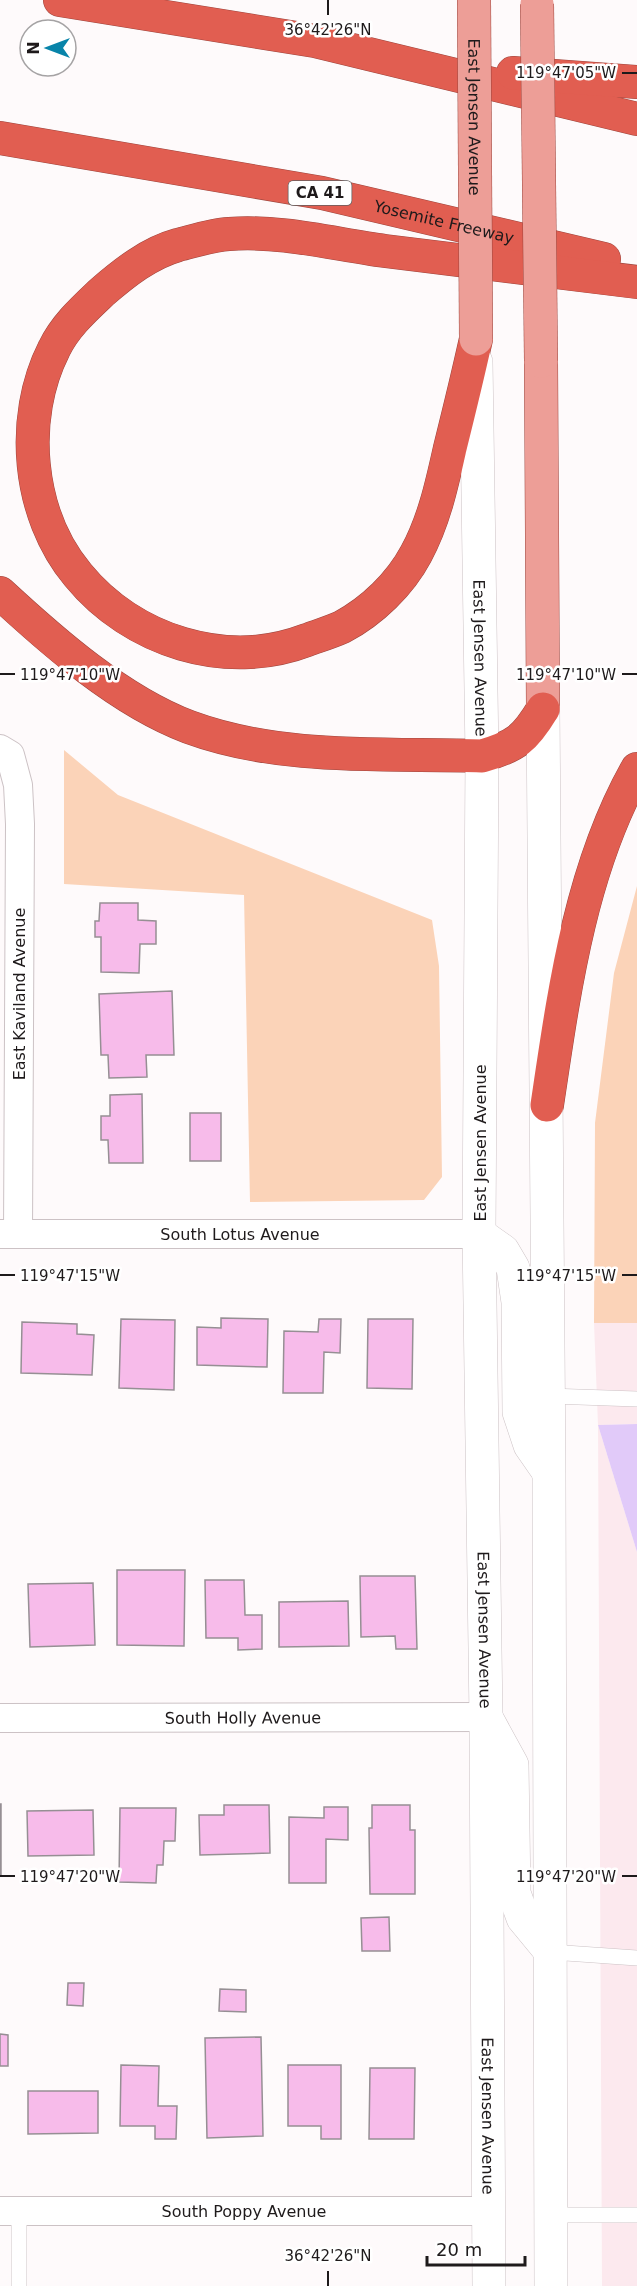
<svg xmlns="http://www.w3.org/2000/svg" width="637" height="2286" viewBox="0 0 637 2286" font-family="'DejaVu Sans',sans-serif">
	<rect width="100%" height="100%" fill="#fefafb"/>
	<!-- built -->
	<path fill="#fce9ee" d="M594 1323H637V1424L598 1425 637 1552V2286H602L598 1425Z"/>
	<!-- green -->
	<path fill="#fbd3b8" d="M64 750 118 795 432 920 439 966 442 1177 424 1200 250 1202 244 895 64 884Z
		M637 886V1323H594L595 1123 614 973Z"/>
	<!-- water -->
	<path fill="#e1caf9" d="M637 1424V1552L598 1425Z"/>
	<!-- building -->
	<path fill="#f7bbea" stroke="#968f94" stroke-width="1.5" d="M100 903H138V920L156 921V944H140L139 973 101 972V937H95V921H99Z
		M172 991 174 1055H146L147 1077 109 1078 108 1055H101L99 994Z
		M142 1094 143 1163H109L108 1140H101V1116H110V1095Z
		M190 1113H221V1161H190Z
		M221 1318 268 1319 267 1367 197 1365V1327L221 1328Z
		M121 1319 175 1320 174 1390 119 1388Z
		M319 1319H341L340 1353 324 1352 323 1393H283L284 1331 318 1332Z
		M368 1319H413L412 1389 367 1388Z
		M22 1322 77 1324V1334L94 1335 92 1375 21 1373Z
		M117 1570H185L184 1646 117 1645Z
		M360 1576H415L417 1649H396L395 1636 361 1637Z
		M205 1580H244L245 1615H262V1649L238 1650V1638H206Z
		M93 1583 95 1645 30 1647 28 1584Z
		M348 1601 349 1646 279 1647V1602Z
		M0 1804H1V1875H0Z
		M224 1805H269L270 1853 200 1855 199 1815H224Z
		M372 1805H410V1830H415V1894H370L369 1828H372Z
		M324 1807H348V1840L326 1839V1883H289V1817L324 1818Z
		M120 1808H176L175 1841H164L163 1865H157L156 1883 119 1882Z
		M93 1810 94 1855 28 1856 27 1811Z
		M389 1917 390 1951H362L361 1918Z
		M68 1983H84L83 2006 67 2005Z
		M220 1989 246 1990V2012L219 2011Z
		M0 2034 8 2035V2066H0Z
		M261 2037 263 2136 207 2138 205 2038Z
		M121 2065 159 2066 158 2106H177L176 2139H155V2126H120Z
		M288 2065H341V2139H321V2126H288Z
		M370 2068H415L414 2139H369Z
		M28 2091H98V2133L28 2134Z"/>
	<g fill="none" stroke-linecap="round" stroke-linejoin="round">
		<defs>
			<path id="service" d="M549 1396 637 1399
				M551 1952 637 1958
				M551 2215H637
				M19 2286V2211"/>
			<g id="minor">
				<path d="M0 749 10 755 18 785 20 824 18 1234"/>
				<path id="s1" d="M0 1234H479"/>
				<path id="s2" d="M0 1718 486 1717"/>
				<path id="s3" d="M0 2211H489"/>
			</g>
			<g id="secondary">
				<path id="s4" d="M476 362 482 756 479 1234 486 1717 489 2286"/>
				<path d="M543 709 549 1472 551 2286"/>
				<path d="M479 1234 503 1251 513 1268 518 1302 519 1412 530 1445 548 1471"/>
				<path d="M488 1721 512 1765 514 1893 523 1918 551 1952"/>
			</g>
			<path id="primary" d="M541 361 543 709"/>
			<g id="motorway">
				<path d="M60 0 315 41 637 119"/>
				<path d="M513 73 637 82"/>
				<path id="s5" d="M0 138 322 193 604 259"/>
				<path d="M476 339C468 375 459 412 450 448 442 484 434 521 416 554 400 584 372 611 342 627 331 632 318 636 307 640 226 671 132 641 78 575 27 514 19 418 54 349 65 326 84 309 102 292 124 273 149 253 178 245 194 241 212 235 229 234 281 230 333 244 385 251 469 262 553 272 637 282"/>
				<path d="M0 593C53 642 120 701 189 727 281 761 385 753 482 756 516 746 525 739 543 709"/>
				<path d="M547 1105C564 991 580 870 637 769"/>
			</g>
		</defs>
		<!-- service casing -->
		<use href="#service" stroke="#ccc2c5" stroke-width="16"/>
		<!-- minor casing -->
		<use href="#minor" stroke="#ccc2c5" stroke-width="30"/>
		<!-- secondary casing -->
		<use href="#secondary" stroke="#ccc2c5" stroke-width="34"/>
		<!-- primary casing -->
		<use href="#primary" stroke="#9d463e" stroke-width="34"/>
		<!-- motorway casing -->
		<use href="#motorway" stroke="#9d463e" stroke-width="34"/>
		<!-- service -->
		<use href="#service" stroke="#fff" stroke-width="15"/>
		<!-- minor -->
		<use href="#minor" stroke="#fff" stroke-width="28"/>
		<!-- secondary -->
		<use href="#secondary" stroke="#fff" stroke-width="33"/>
		<!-- primary -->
		<use href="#primary" stroke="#ed9e97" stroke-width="33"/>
		<!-- motorway -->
		<use href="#motorway" stroke="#e15e51" stroke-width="33"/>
		<defs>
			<g id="primary-bridge">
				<path id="s6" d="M474 0 476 339"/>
				<path d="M537 4 541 361"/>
			</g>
		</defs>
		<!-- primary-bridge casing -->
		<use href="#primary-bridge" stroke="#9d463e" stroke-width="34" stroke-linecap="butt"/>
		<!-- primary-bridge -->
		<use href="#primary-bridge" stroke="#ed9e97" stroke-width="33"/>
	</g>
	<!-- ticks -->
	<path fill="none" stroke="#1e1a1b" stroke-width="2" d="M328 0V15M622 73H637M0 674H15M622 674H637M0 1275H15M622 1275H637M0 1876H15M622 1876H637M328 2271V2286"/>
	<g text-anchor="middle" stroke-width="5" stroke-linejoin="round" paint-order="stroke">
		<!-- shield labels -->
		<rect fill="#fff" stroke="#625f5f" stroke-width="1.5" x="288.5" y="181" width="63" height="24" rx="4.5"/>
		<g font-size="15" font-weight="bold" fill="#1e1a1b">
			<text x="320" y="198">CA 41</text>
		</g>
		<!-- street labels -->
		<g font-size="16" fill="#1e1a1b" stroke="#fff">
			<text dy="6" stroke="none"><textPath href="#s6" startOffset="117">East Jensen Avenue</textPath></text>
			<text dy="6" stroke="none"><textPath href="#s5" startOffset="452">Yosemite Freeway</textPath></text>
			<text dy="6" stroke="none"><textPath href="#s4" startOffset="296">East Jensen Avenue</textPath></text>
			<text transform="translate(19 994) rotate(-90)" y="6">East Kaviland Avenue</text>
			<text transform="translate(480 1143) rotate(-90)" y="6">East Jensen Avenue</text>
			<text dy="6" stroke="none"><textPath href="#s1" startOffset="240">South Lotus Avenue</textPath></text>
			<text dy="6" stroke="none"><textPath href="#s4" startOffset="1268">East Jensen Avenue</textPath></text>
			<text dy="6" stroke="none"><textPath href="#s2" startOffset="243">South Holly Avenue</textPath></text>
			<text dy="6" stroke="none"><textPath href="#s4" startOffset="1754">East Jensen Avenue</textPath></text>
			<text dy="6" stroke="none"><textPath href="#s3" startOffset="244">South Poppy Avenue</textPath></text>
		</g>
	</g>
	<g font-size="15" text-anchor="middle" fill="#1e1a1b" stroke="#fff" stroke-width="5" stroke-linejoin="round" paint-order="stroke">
		<text x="328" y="35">36°42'26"N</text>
		<text x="566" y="78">119°47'05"W</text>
		<text x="566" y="680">119°47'10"W</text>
		<text x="70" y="680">119°47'10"W</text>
		<text x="566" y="1281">119°47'15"W</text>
		<text x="70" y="1281">119°47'15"W</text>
		<text x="566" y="1882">119°47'20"W</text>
		<text x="70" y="1882">119°47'20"W</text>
		<text x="328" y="2261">36°42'26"N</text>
	</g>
	<!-- north arrow -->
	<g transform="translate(48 48) rotate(270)"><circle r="28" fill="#ffffff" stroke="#a5a3a4" stroke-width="1.5"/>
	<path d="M0-4.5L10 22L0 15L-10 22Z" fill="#0884a9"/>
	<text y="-9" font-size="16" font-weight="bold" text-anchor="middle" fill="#1e1a1b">N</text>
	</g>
	<!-- scale -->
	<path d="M427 2256v9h98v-9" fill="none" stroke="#1e1a1b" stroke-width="3"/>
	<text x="436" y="2256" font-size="18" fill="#1e1a1b" stroke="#ffffff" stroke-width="4.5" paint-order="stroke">20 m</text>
</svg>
